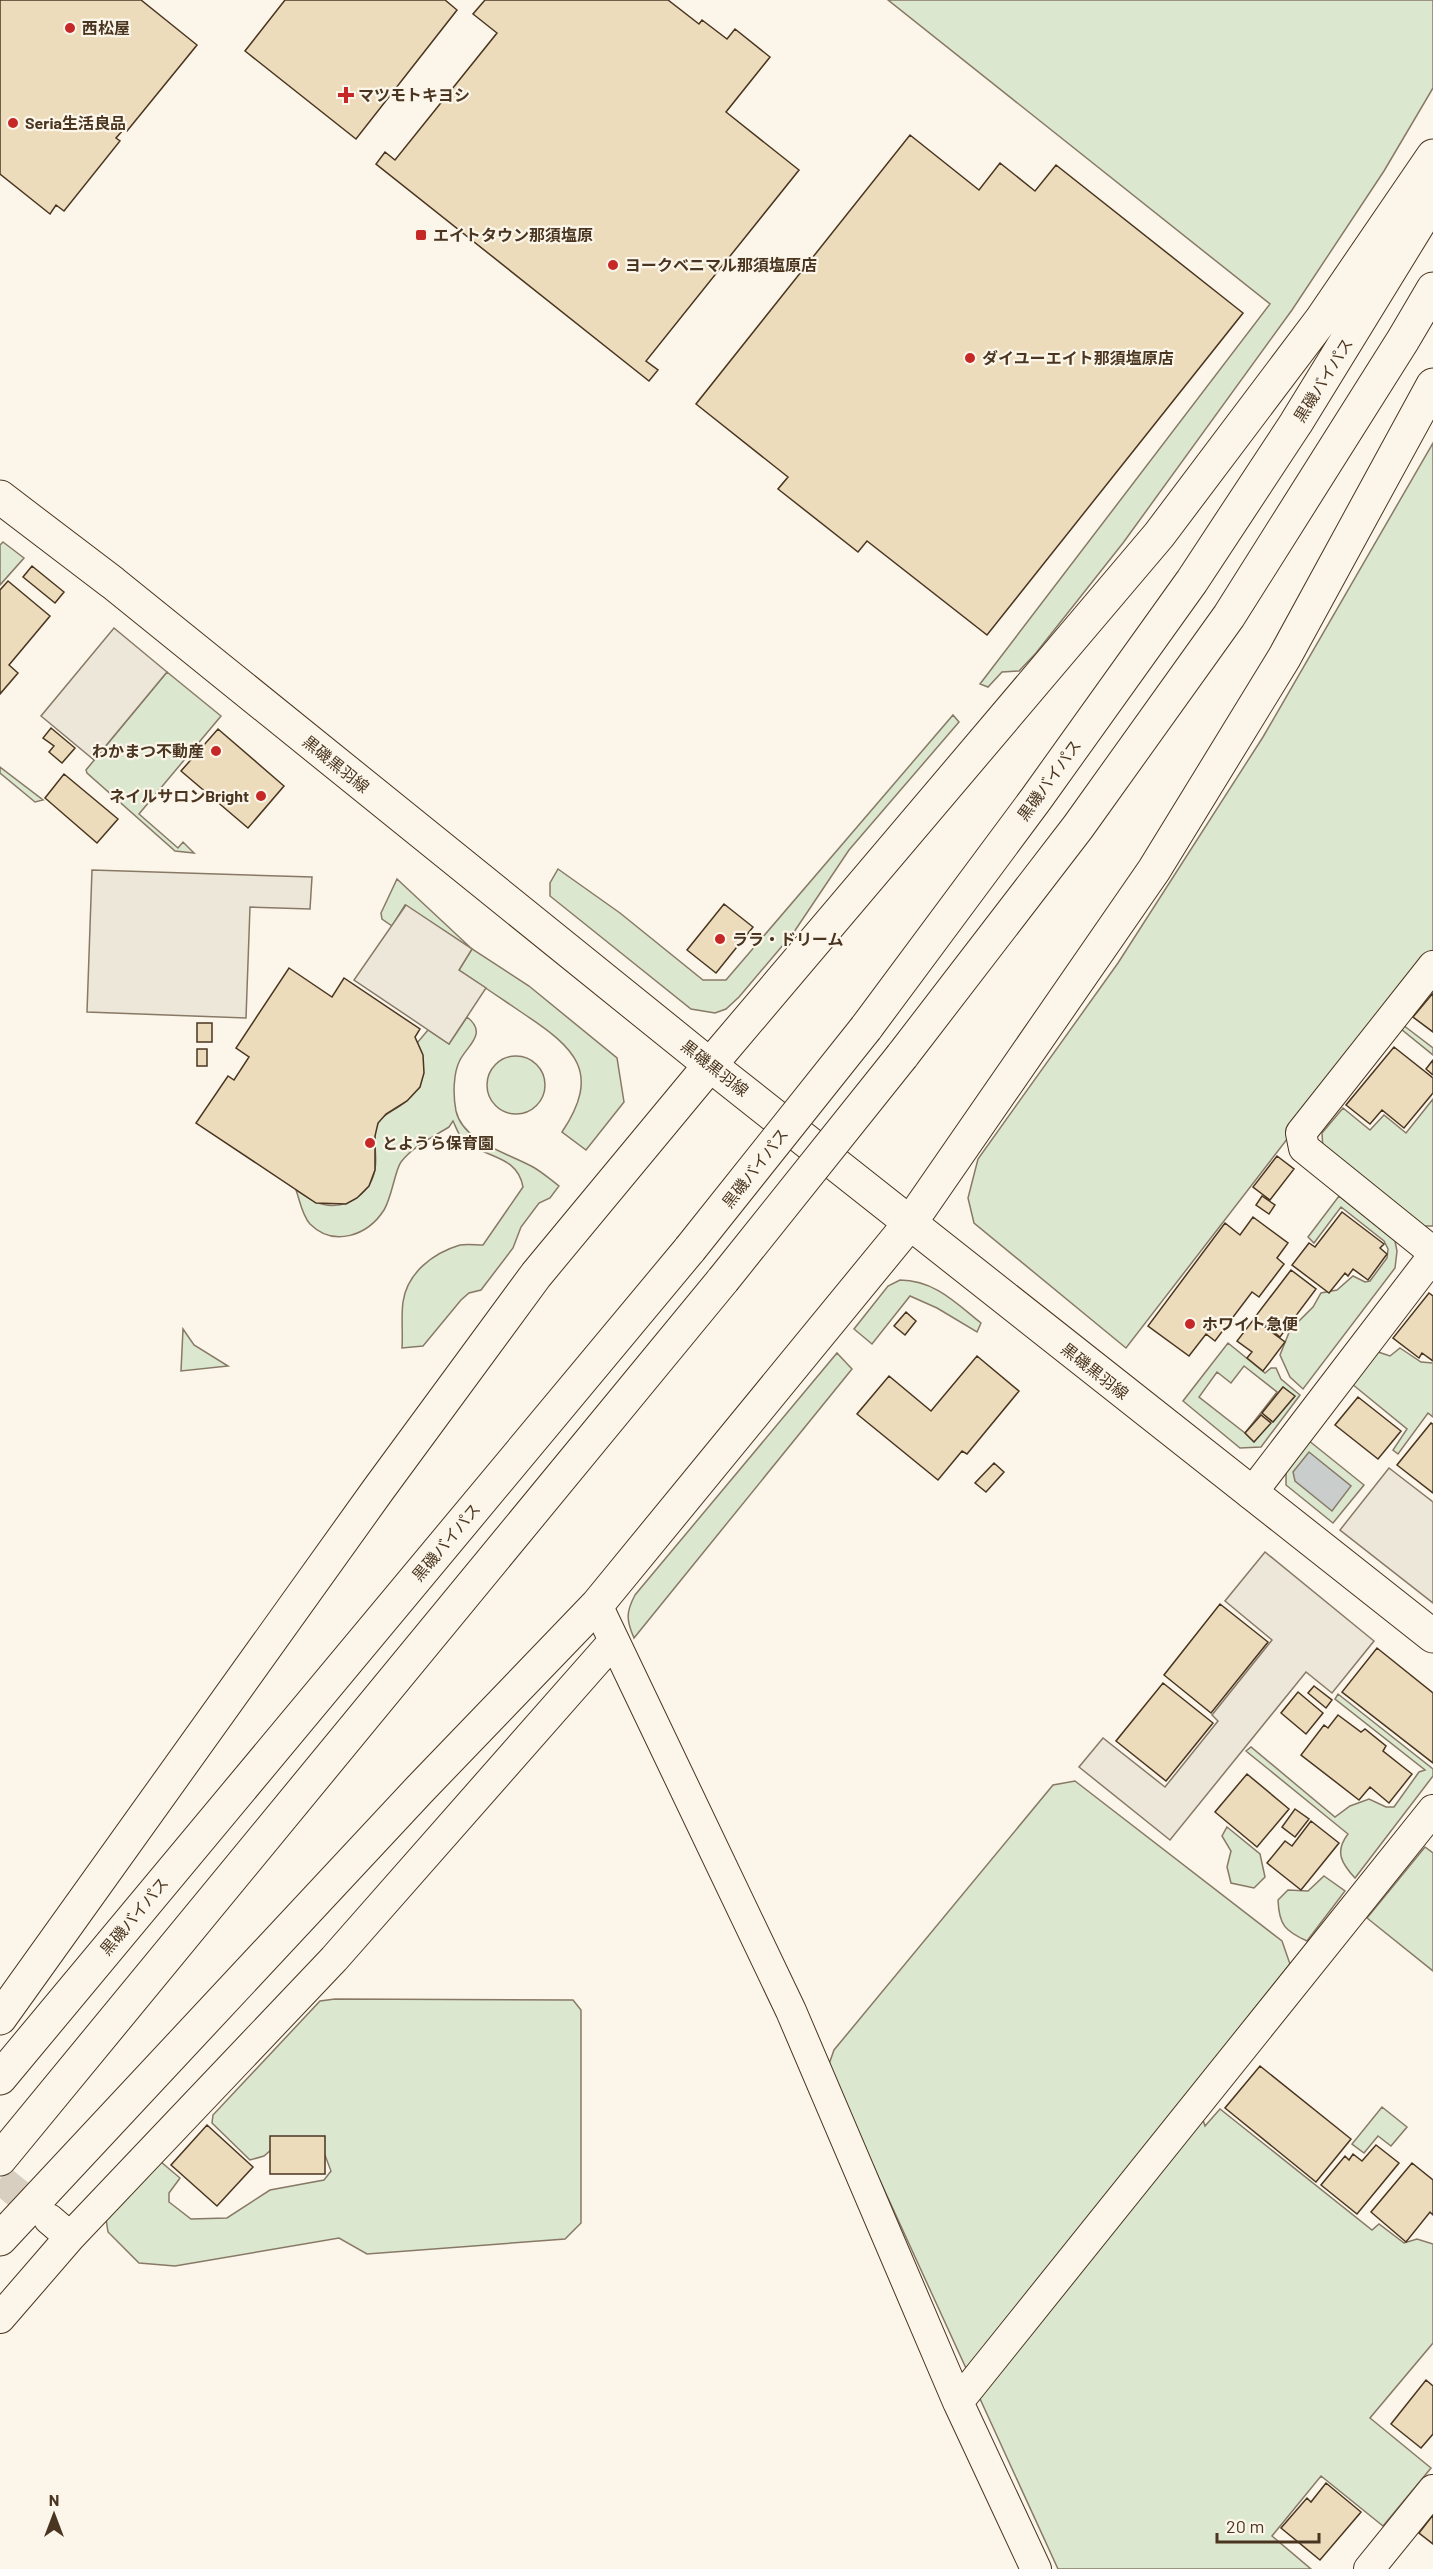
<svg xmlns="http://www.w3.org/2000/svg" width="1433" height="2569" viewBox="0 0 1433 2569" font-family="Barlow,'Noto Sans JP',sans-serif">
	<rect width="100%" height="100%" fill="#fbf6e9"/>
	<!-- green -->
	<path fill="#dce7d0" stroke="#887966" stroke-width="1.5" fill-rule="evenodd" d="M888 0H1433V88L1384 171 1292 310 1123 543 1036 653 1019 671 1002 672 988 687 980 684 1270 304Z
		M1433 443V950L1126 1348 974 1223 968 1198 978 1159 1118 963 1263 737Z
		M3 542 24 558 0 585V545Z
		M167 672 221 716 139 814 178 848 183 842 194 853 175 851 87 773 86 770Z
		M953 715 959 722 849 850 794 932 739 997 726 1009 715 1013 691 1009 550 896V883L558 869 620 913 703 980H726Z
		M0 767 43 800 35 802 0 773Z
		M397 879 472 949 529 986 617 1058 624 1102 586 1150 562 1132C602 1072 575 1048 524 1014 502 999 481 985 459 970L472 949 405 905 392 926 382 919 381 913Z
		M467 1017C488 1033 468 1045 460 1060 453 1073 453 1096 456 1111 463 1142 508 1153 533 1167 542 1172 551 1180 559 1186L550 1198 539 1203 521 1227 513 1248 481 1290 469 1293 461 1300 423 1346 402 1348C403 1333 401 1316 403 1302 407 1273 433 1253 460 1245 467 1244 476 1245 483 1245L523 1187C517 1153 482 1159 462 1138 458 1134 456 1127 453 1121L449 1127C433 1137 413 1146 401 1162 395 1170 392 1197 384 1210 368 1235 334 1248 310 1224 302 1215 300 1201 296 1190 302 1194 309 1199 316 1202 341 1213 371 1196 375 1169 378 1155 371 1136 378 1123 381 1116 389 1113 395 1109 421 1094 430 1070 417 1043L428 1030 449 1044Z
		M1403 1025 1433 1048V1055L1401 1029Z
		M487 1085a29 29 0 1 1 58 0a29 29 0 1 1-58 0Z
		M1433 1099V1226H1417L1323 1150 1322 1133 1343 1108 1370 1130 1384 1115 1406 1133Z
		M1339 1196 1395 1241 1397 1251 1395 1268 1303 1389 1290 1377 1280 1355 1290 1330 1313 1307 1321 1293 1337 1290 1353 1276 1365 1282 1370 1281 1387 1258 1388 1249 1384 1241 1341 1207 1314 1243 1308 1237Z
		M900 1280C934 1280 956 1303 981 1323L977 1332 937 1308 910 1296 872 1344 854 1329 888 1286Z
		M183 1329 194 1345 228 1366 181 1371Z
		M1228 1343 1265 1373 1271 1368H1276L1281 1379 1300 1395 1261 1447 1240 1448 1183 1401ZM1244 1366 1277 1392 1245 1433 1199 1397 1217 1372 1231 1383ZM1283 1387 1294 1396 1273 1422 1262 1413ZM1261 1415 1270 1423 1254 1442 1245 1433Z
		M1400 1348 1421 1362 1433 1363V1417L1428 1413 1398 1454 1393 1450 1407 1429 1352 1384 1378 1352 1390 1356Z
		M837 1353 852 1369 634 1638C626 1620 626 1612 635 1595Z
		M1308 1440 1364 1485 1333 1523 1286 1485V1467Z
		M1338 1694 1433 1769V1776L1355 1878C1342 1864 1334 1852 1348 1834L1246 1751 1251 1747 1335 1817 1350 1806 1369 1799 1386 1807H1394L1419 1772 1425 1770 1335 1699Z
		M1075 1781 1282 1941 1290 1964 1193 2090 1205 2126 1220 2109 1372 2230 1379 2224 1404 2243 1417 2239 1433 2244V2343L1370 2418 1431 2468 1383 2526 1321 2476 1272 2536 1311 2569H1058L828 2067 834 2050 1053 1785Z
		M1227 1827 1260 1854 1265 1877 1254 1888 1231 1883 1227 1867 1231 1851 1222 1836Z
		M1425 1847 1433 1853V1971L1367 1918Z
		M1324 1876 1345 1891 1307 1941C1285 1931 1279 1925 1278 1900L1288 1890 1308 1891Z
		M335 1999 573 2000 581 2010V2223L565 2239 367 2254 339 2238 175 2266 139 2263 108 2232 106 2219 161 2162 180 2178 169 2193V2202L191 2219 227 2218 270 2190 324 2180 331 2171 320 2142 278 2144 264 2156 250 2160 212 2123 213 2115 320 2001Z
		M1382 2107 1407 2127 1391 2146 1378 2136 1364 2153 1352 2144Z"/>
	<!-- parking -->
	<path fill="#ede7d9" stroke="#887966" stroke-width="1.5" d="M114 628 167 672 94 760 41 716Z
		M92 870 312 877 310 909 250 907 246 1018 87 1012Z
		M406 905 472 949 459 970 486 988 449 1044 354 980Z
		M1389 1468 1433 1502V1603L1340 1530Z
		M1265 1552 1374 1641 1332 1693 1306 1672 1170 1840 1079 1767 1103 1738 1165 1787 1218 1721 1212 1715 1272 1640 1225 1601Z"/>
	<!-- water -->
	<path fill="#c9cecd" stroke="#887966" stroke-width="1.5" d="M1309 1452 1351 1486 1332 1511 1295 1481 1293 1472Z"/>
	<!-- building -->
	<path fill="#ecdcbc" stroke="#4a3520" stroke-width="1.5" d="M0 0H141L197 45 127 131 124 129 116 138 120 141 64 211 56 205 50 214 0 174Z
		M285 0H445L457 10 356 139 245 51Z
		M485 0H668L699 24 702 20 727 39 735 29 770 57 726 112 799 170 646 361 658 370 649 381 376 164 385 152 395 160 497 33 473 14Z
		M910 135 979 190 1000 163 1035 191 1056 165 1243 313 987 635 867 541 858 552 778 489 788 477 696 404Z
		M32 566 64 592 55 603 23 577Z
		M8 581 50 616 9 665 18 673 0 694V590Z
		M51 728 75 748 62 763 49 752 54 746 43 738Z
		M218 729 284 786 248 828 181 771Z
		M64 774 118 819 97 843 45 798Z
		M724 904 753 927 716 973 687 950Z
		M289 968 332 997 344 978 420 1029 415 1037 423 1055 424 1073 420 1087 407 1101 386 1114 378 1123 375 1136V1170L369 1186 357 1198 346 1204 316 1203 196 1123 228 1076 234 1080 249 1057 236 1048Z
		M1433 993V1032L1413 1017Z
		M197 1023H212V1042H197Z
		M1394 1047 1433 1078V1093L1404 1128 1382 1110 1370 1124 1346 1105Z
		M197 1049H207V1066H197Z
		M1433 1060V1075L1426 1069Z
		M1277 1156 1294 1169 1270 1200 1253 1187Z
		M1262 1196 1275 1205 1269 1214 1256 1205Z
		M1342 1212 1384 1244 1380 1248 1387 1254 1368 1280 1353 1269 1348 1276 1345 1273 1329 1293 1292 1265 1309 1243 1315 1247Z
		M1253 1217 1288 1243 1277 1258 1284 1264 1259 1297 1252 1292 1215 1341 1206 1334 1189 1356 1148 1326 1225 1223 1240 1235Z
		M1291 1270 1316 1289 1280 1337 1255 1317Z
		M1429 1293 1433 1296V1361L1422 1353 1419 1358 1393 1338Z
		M906 1312 916 1321 905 1335 894 1326Z
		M1254 1319 1285 1342 1263 1371 1247 1358 1252 1352 1237 1341Z
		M977 1356 1019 1391 967 1454 962 1451 938 1480 857 1414 889 1376 931 1411Z
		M1283 1387 1295 1396 1273 1422 1262 1413Z
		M1358 1397 1401 1431 1378 1459 1335 1425Z
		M1261 1415 1271 1423 1254 1442 1245 1433Z
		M1431 1423 1433 1424V1493L1397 1465Z
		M994 1463 1004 1472 986 1492 975 1483Z
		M1220 1604 1268 1642 1211 1713 1164 1675Z
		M1377 1648 1433 1693V1763L1342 1692Z
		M1163 1683 1213 1723 1166 1781 1116 1741Z
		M1314 1686 1332 1700 1326 1708 1308 1693Z
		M1298 1692 1323 1713 1306 1734 1281 1713Z
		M1338 1715 1361 1732 1365 1729 1386 1746 1383 1751 1412 1774 1389 1803 1370 1787 1359 1800 1301 1755 1324 1725 1328 1728Z
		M1247 1774 1289 1809 1257 1847 1215 1812Z
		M1295 1809 1309 1819 1295 1837 1282 1827Z
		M1311 1821 1339 1843 1301 1890 1267 1863 1285 1841 1292 1846Z
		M1260 2066 1351 2139 1316 2182 1225 2108Z
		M207 2125 253 2167 217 2206 171 2165Z
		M270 2136H325V2174H270Z
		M1376 2145 1399 2163 1357 2214 1321 2185 1345 2156 1349 2160 1353 2154 1362 2161Z
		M1412 2163 1433 2180V2215L1430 2212 1406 2242 1371 2212Z
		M1426 2380 1433 2386V2434L1421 2448 1391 2424Z
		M1326 2483 1361 2512 1320 2560 1281 2528 1307 2498 1311 2502Z
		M1433 2515V2544L1419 2533Z"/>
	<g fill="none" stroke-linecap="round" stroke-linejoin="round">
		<!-- street-tunnel -->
		<path stroke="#d8cfc1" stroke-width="30" stroke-dasharray="30 15" stroke-linecap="butt" d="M0 2179 49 2219"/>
		<defs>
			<path id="street" d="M1433 966 1301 1133 1304 1148 1433 1252
				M1251 1494 1433 1256
				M597 1605 791 2011 958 2402 1036 2569
				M49 2219 70 2237
				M0 2318 70 2237 334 1959 613 1642
				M958 2402 1433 1810
				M1369 2569 1433 2490"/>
			<path id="primary" d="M0 497 113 583 710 1065 1433 1636"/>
			<path id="highway" d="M866 1028 1036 799 1192 581 1296 423 1433 200
				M902 1056 1078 827 1229 616 1403 340 1433 289
				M0 2018 378 1490 536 1275 710 1065 1159 535 1321 320 1433 156
				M0 2078 690 1249
				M0 2159 723 1280
				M0 2239 420 1789 597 1605 910 1223 1154 870 1284 658 1433 385"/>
		</defs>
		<!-- street casing -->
		<use href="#street" stroke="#4a3520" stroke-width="32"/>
		<!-- primary casing -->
		<use href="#primary" stroke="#4a3520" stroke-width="35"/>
		<!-- highway casing -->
		<use href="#highway" stroke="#4a3520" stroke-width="35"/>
		<!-- street -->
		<use href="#street" stroke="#fbf6e9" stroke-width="30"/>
		<!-- primary -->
		<use href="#primary" stroke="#fbf6e9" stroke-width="33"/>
		<!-- highway -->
		<use href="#highway" stroke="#fbf6e9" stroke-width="33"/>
		<defs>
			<path id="highway-bridge" d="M690 1249 866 1028
				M723 1280 902 1056"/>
		</defs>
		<!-- highway-bridge casing -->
		<use href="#highway-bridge" stroke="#4a3520" stroke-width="35" stroke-linecap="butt"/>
		<!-- highway-bridge -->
		<use href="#highway-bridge" stroke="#fbf6e9" stroke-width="33"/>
	</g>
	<!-- markers -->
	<g fill="#c62828" stroke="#fbf6e9" stroke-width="2">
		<circle cx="70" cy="28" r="6"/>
		<path d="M343 86h6v6h6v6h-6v6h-6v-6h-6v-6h6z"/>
		<circle cx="13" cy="123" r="6"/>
		<rect x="415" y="229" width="12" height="12" rx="3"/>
		<circle cx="613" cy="265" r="6"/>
		<circle cx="970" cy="358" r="6"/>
		<circle cx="216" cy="751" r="6"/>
		<circle cx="261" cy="796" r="6"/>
		<circle cx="720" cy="939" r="6"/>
		<circle cx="370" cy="1143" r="6"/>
		<circle cx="1190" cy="1324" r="6"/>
	</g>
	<g text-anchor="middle" stroke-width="4.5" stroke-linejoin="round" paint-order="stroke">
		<!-- poi labels -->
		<g font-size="16" font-weight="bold" fill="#4a3520" stroke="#fbf6e9" text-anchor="start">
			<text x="82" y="34">西松屋</text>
			<text x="358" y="101">マツモトキヨシ</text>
			<text x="25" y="129">Seria生活良品</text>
			<text x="433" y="241">エイトタウン那須塩原</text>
			<text x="625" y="271">ヨークベニマル那須塩原店</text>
			<text x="982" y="364">ダイユーエイト那須塩原店</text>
			<text x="204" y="757" text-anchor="end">わかまつ不動産</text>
			<text x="249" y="802" text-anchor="end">ネイルサロンBright</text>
			<text x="732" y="945">ララ・ドリーム</text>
			<text x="382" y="1149">とようら保育園</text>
			<text x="1202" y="1330">ホワイト急便</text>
		</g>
		<!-- street labels -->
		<g font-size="16" fill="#4a3520" stroke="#fbf6e9">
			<text transform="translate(1323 380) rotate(-58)" y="6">黒磯バイパス</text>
			<text transform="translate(336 764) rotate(39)" y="6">黒磯黒羽線</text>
			<text transform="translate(1049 780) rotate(-54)" y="6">黒磯バイパス</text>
			<text transform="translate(715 1068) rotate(38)" y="6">黒磯黒羽線</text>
			<text transform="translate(755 1168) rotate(-52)" y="6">黒磯バイパス</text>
			<text transform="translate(1095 1371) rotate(38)" y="6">黒磯黒羽線</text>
			<text transform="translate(446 1542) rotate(-50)" y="6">黒磯バイパス</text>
			<text transform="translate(134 1916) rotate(-50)" y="6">黒磯バイパス</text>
		</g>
	</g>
	<!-- north arrow -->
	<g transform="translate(54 2515)" stroke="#fbf6e9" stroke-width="4.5" paint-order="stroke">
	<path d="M0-4.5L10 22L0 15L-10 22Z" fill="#4a3520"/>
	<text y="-9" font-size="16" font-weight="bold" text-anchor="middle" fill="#4a3520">N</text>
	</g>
	<!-- scale -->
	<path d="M1217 2533v9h102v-9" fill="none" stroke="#4a3520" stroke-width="3"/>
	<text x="1226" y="2533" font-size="18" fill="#4a3520" stroke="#fbf6e9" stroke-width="4.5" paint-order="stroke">20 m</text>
</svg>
